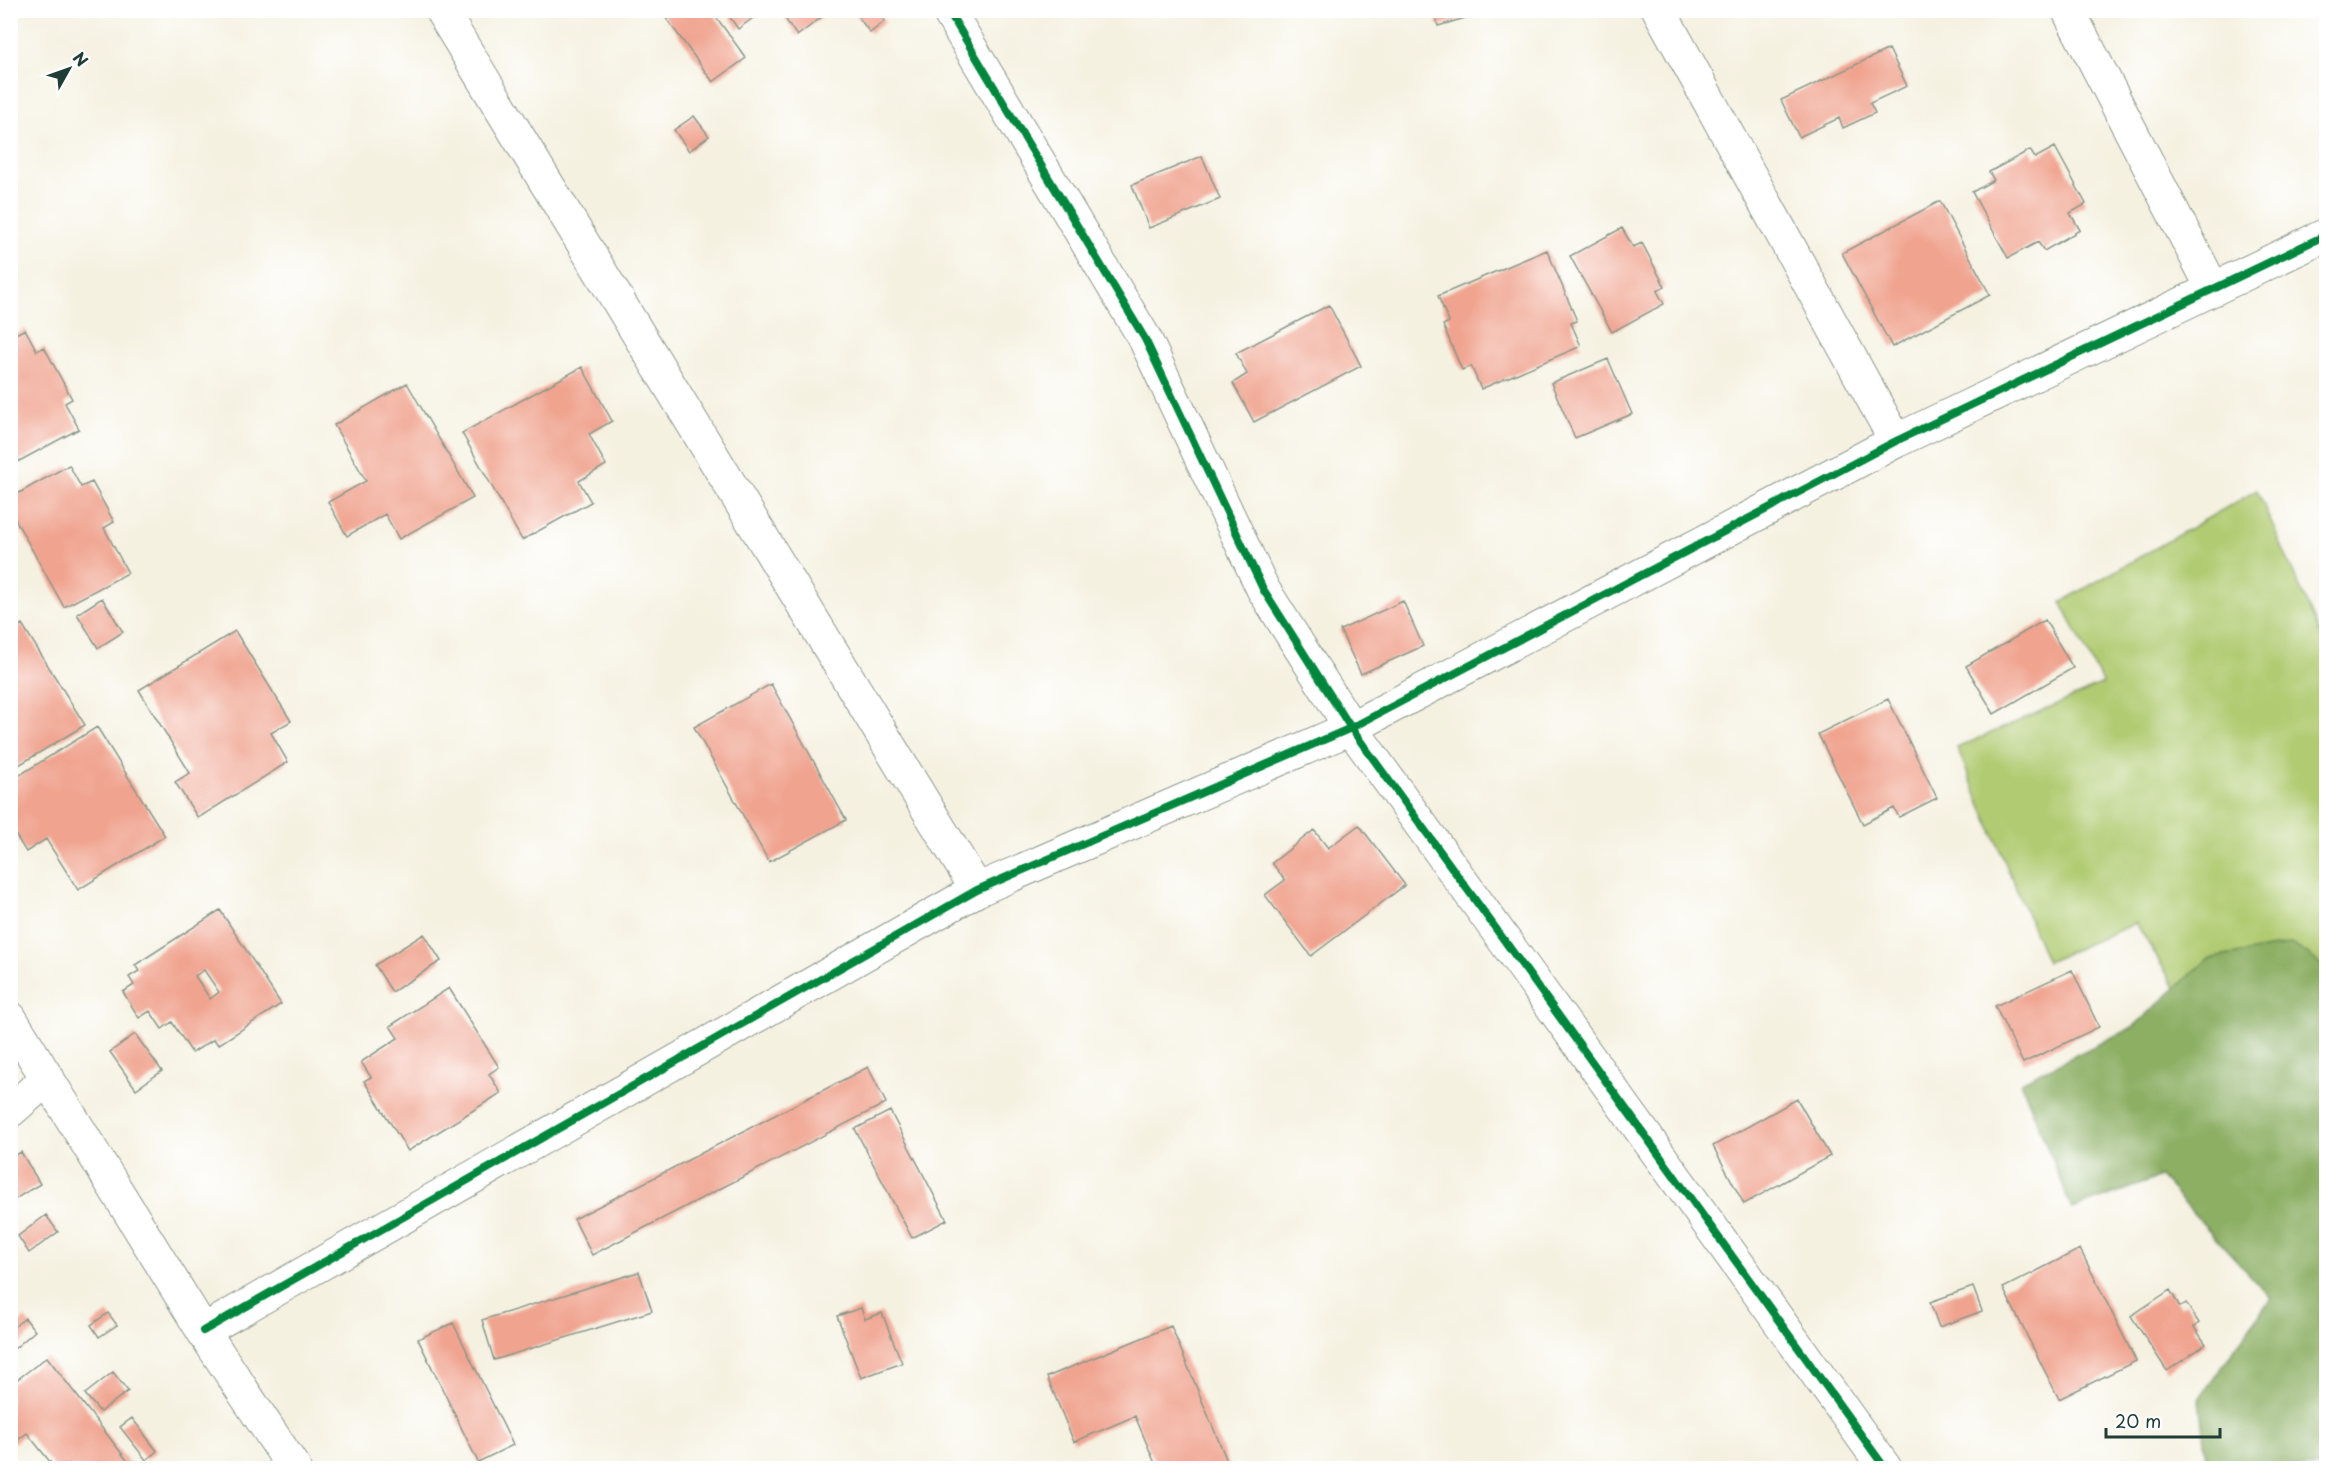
<svg xmlns="http://www.w3.org/2000/svg" width="2337" height="1479" viewBox="0 0 2337 1479" font-family="'Playpen Sans',sans-serif">
	<rect width="100%" height="100%" fill="#fff"/>
	<filter id="ink" filterUnits="userSpaceOnUse"><feTurbulence type="fractalNoise" baseFrequency=".0167" numOctaves="2"/><feDisplacementMap in="SourceGraphic" scale="12" xChannelSelector="R" yChannelSelector="G"/><feConvolveMatrix kernelMatrix="1 2 1 2 8 2 1 2 1" color-interpolation-filters="sRGB"/></filter>
	<filter id="wash" filterUnits="userSpaceOnUse"><feTurbulence type="fractalNoise" baseFrequency=".008" numOctaves="4" result="noise"/><feDisplacementMap in="SourceGraphic" scale="24" xChannelSelector="R" yChannelSelector="G"/><feGaussianBlur stdDeviation="1.35" result="paint"/><feColorMatrix in="noise" values="0 0 0 0 0 0 0 0 0 0 0 0 0 0 0 0 0 1.4 0 .05"/><feComposite in="paint" operator="in"/></filter>
	<g filter="url(#wash)">
		<rect width="100%" height="100%" fill="#f5f1e1"/>
		<!-- green -->
		<path fill="#b0cb71" stroke="#688452" stroke-width="1.5" d="M2257 490 2326 647V967L2292 944 2208 959 2176 989 2136 923 2047 962 1957 748 2103 684 2061 602Z"/>
		<!-- forest -->
		<path fill="#8caf63" stroke="#56764c" stroke-width="1.5" d="M2292 944 2326 967V1468H2211L2206 1458 2199 1399 2271 1298 2160 1177 2072 1209 2021 1082 2133 1027 2208 959Z"/>
		<g id="blocks">
			<!-- building -->
			<path fill="#f0a490" fill-rule="evenodd" d="M660 10H711L746 58 713 82Z
				M725 10H760L761 12 738 29Z
				M779 10H831L797 36Z
				M857 10H876L885 21 870 33 855 12Z
				M1434 10H1489V11L1438 26Z
				M1889 49 1907 86 1870 103 1875 113 1843 128 1839 118 1799 137 1781 100Z
				M694 116 709 136 689 151 674 130Z
				M2055 147 2086 204 2070 213 2080 230 2044 251 2038 242 2008 258 1972 192 1994 180 1989 172 2030 150 2035 158Z
				M1202 156 1220 199 1149 228 1132 185Z
				M1940 201 1990 295 1892 347 1842 253Z
				M1622 228 1633 247 1642 243 1665 287 1657 291 1664 304 1612 332 1570 256Z
				M1547 250 1577 321 1571 323 1581 346 1481 389 1471 366 1462 370 1443 325 1449 322 1438 296Z
				M1329 305 1361 366 1254 422 1233 383 1247 374 1236 353Z
				M25 329 37 351 44 347 72 399 65 403 79 429 10 466V337Z
				M1608 359 1632 414 1575 438 1551 383Z
				M582 367 612 421 589 434 606 465 579 481 591 502 522 540 462 433Z
				M407 383 473 498 399 539 385 514 347 536 328 502 366 481 334 425Z
				M69 465 81 487 92 482 114 522 104 528 128 573 64 607 10 510V498Z
				M102 598 123 632 98 648 77 614Z
				M1403 601 1423 646 1361 674 1340 630Z
				M10 615 17 627 22 624 85 725 14 768 10 763Z
				M2045 620 2073 668 1994 714 1966 666Z
				M235 631 291 721 271 733 288 762 198 818 175 782 190 773 139 690Z
				M771 684 846 820 769 862 694 727Z
				M1888 699 1937 798 1899 817 1894 808 1863 824 1818 734Z
				M97 727 165 836 78 890 46 839 26 852 10 826V795L16 791 10 781Z
				M1359 825 1405 885 1311 956 1265 895 1285 880 1272 863 1314 830 1328 848Z
				M220 910 281 1004 218 1045 214 1039 192 1053 172 1022 162 1029 150 1011 139 1018 123 992 134 985 129 977 139 971 135 965ZM204 970 219 992 210 999 195 976Z
				M424 934 441 961 392 992 375 965Z
				M2072 970 2099 1027 2023 1063 1995 1006Z
				M449 988 499 1067 489 1074 501 1093 408 1151 364 1081 371 1077 361 1062 398 1038 390 1026Z
				M135 1034 162 1071 136 1089 110 1052Z
				M868 1067 886 1103 592 1255 574 1219Z
				M1797 1099 1830 1156 1744 1204 1713 1146Z
				M890 1111 947 1220 912 1238 855 1129Z
				M21 1152 40 1184 10 1202V1158Z
				M46 1215 58 1232 29 1253 18 1236Z
				M2080 1249 2136 1361 2059 1399 2003 1288Z
				M639 1272 652 1311 494 1360 482 1320Z
				M1973 1287 1982 1311 1939 1327 1930 1302Z
				M2170 1290 2180 1307 2186 1303 2199 1323 2194 1327 2206 1344 2167 1371 2131 1316Z
				M861 1308 865 1319 882 1313 902 1363 861 1378 837 1316Z
				M108 1313 117 1325 99 1337 91 1325Z
				M25 1318 35 1331 14 1349 10 1345V1330Z
				M453 1323 513 1445 478 1462 418 1339Z
				M1171 1326 1230 1468H1157L1135 1416 1074 1442 1047 1377Z
				M47 1357 133 1468H55L27 1433 10 1446V1385Z
				M113 1372 128 1391 100 1412 85 1394Z
				M132 1418 157 1451 146 1460 120 1427Z"/>
		</g>
	</g>
	<g filter="url(#ink)">
		<use href="#blocks" fill-opacity="0" stroke="#8a978a" stroke-width="1.5"/>
		<g fill="none" stroke-linecap="round" stroke-linejoin="round">
			<defs>
				<path id="minor" d="M441 10 977 890
					M948 10 1145 339 1263 589 1351 728 1885 1468
					M1659 10 1896 441
					M2068 10 2213 289
					M10 1018 203 1331 294 1468
					M10 1111 48 1078
					M203 1331 977 890 1351 728 1896 441 2326 235"/>
			</defs>
			<!-- minor casing -->
			<use href="#minor" stroke="#8a978a" stroke-width="35"/>
			<!-- minor -->
			<use href="#minor" stroke="#fff" stroke-width="33"/>
			<defs>
				<path id="cycleway" d="M948 10 1145 339 1263 589 1351 728 1885 1468
					M203 1331 977 890 1351 728 1896 441 2326 235"/>
			</defs>
			<!-- cycleway casing -->
			<use href="#cycleway" stroke="#fff" stroke-width="11"/>
			<!-- cycleway -->
			<use href="#cycleway" stroke="#00873e" stroke-width="8"/>
		</g>
	</g>
	<!-- margin -->
	<rect width="2337" height="1479" fill="none" stroke="#fff" stroke-width="36"/>
	<!-- north arrow -->
	<g transform="translate(69 69) rotate(50)" stroke="#ffffff" stroke-width="4.5" paint-order="stroke">
	<path d="M0-4.5L10 22L0 15L-10 22Z" fill="#1f3d34"/>
	<text y="-9" font-size="16" font-weight="bold" text-anchor="middle" fill="#1f3d34">N</text>
	</g>
	<!-- scale -->
	<path d="M2106 1428v9h114v-9" fill="none" stroke="#1f3d34" stroke-width="3"/>
	<text x="2115" y="1428" font-size="18" fill="#1f3d34" stroke="#ffffff" stroke-width="4.5" paint-order="stroke">20 m</text>
</svg>
